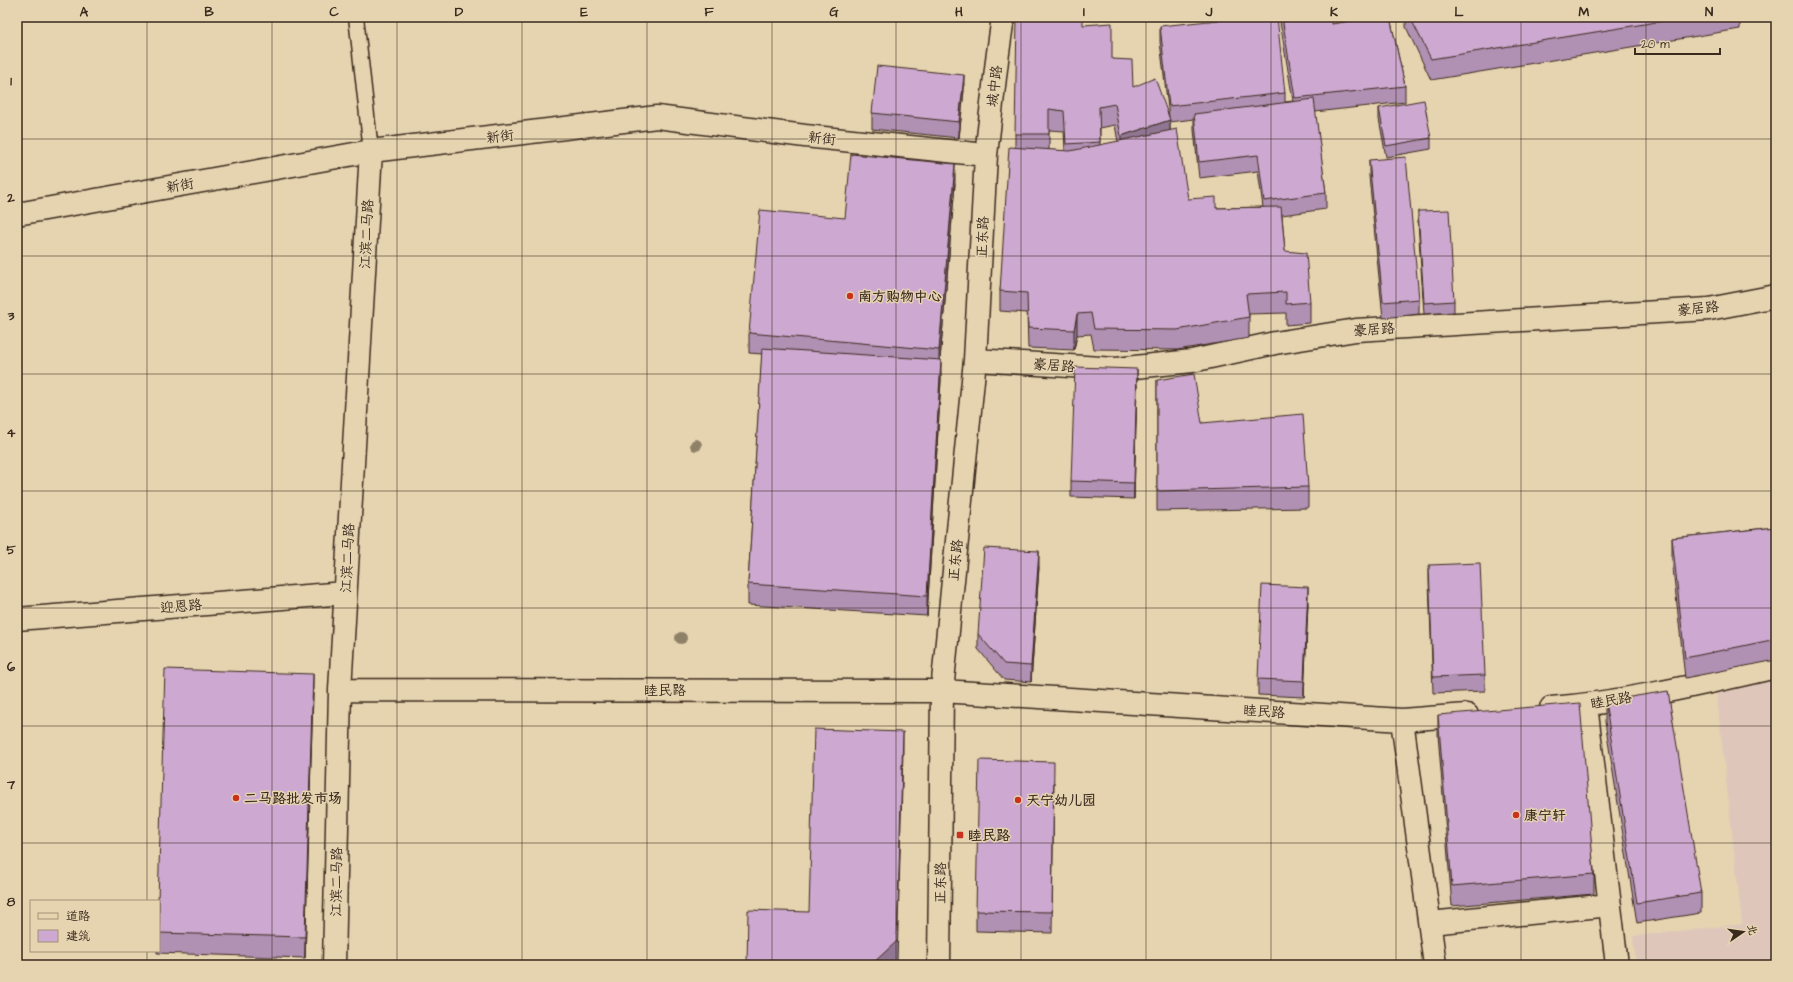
<svg xmlns="http://www.w3.org/2000/svg" width="1793" height="982" viewBox="0 0 1793 982" font-family="'Architects Daughter','LXGW WenKai TC',sans-serif">
	<rect width="100%" height="100%" fill="#e6d4b1"/>
	<filter id="ink" filterUnits="userSpaceOnUse"><feTurbulence type="fractalNoise" baseFrequency=".025" numOctaves="2"/><feDisplacementMap in="SourceGraphic" scale="8" xChannelSelector="R" yChannelSelector="G"/><feConvolveMatrix kernelMatrix="1 2 1 2 8 2 1 2 1" color-interpolation-filters="sRGB"/></filter>
	<g filter="url(#ink)">
		<!-- built -->
		<path fill="#dec7ba" d="M1776 667V965H1636L1633 936 1742 924 1715 681Z"/>
		<g fill="none" stroke-linecap="round" stroke-linejoin="round">
			<defs>
				<path id="lane" d="M356 17 371 151"/>
				<path id="street" d="M17 214 371 151 657 117 805 136 986 155
					M975 360 1116 369 1192 361 1275 343 1356 330 1709 309 1776 296
					M17 619 345 593
					M340 690 942 691 1402 720 1467 715
					M1586 705 1617 965
					M1551 708C1627 702 1702 684 1776 667
					M1402 720 1435 965
					M1430 923 1610 905
					M334 965 340 690 371 151
					M939 965 942 691 975 360 986 155 997 60 1002 24 1005 17"/>
			</defs>
			<!-- lane casing -->
			<use href="#lane" stroke="#3b2a1e" stroke-width="17"/>
			<!-- street casing -->
			<use href="#street" stroke="#3b2a1e" stroke-width="25"/>
			<!-- lane -->
			<use href="#lane" stroke="#e6d4b1" stroke-width="14"/>
			<!-- street -->
			<use href="#street" stroke="#e6d4b1" stroke-width="22"/>
		</g>
		<!-- trees -->
		<g fill="#8f8167">
			<circle cx="696" cy="445" r="6"/>
			<circle cx="681" cy="638" r="6"/>
		</g>
		<!-- wall -->
		<path fill="#b090b3" stroke="#3b2a1e" fill-rule="evenodd" d="M1280 17H1331L1332 24 1366 18 1365 17H1390L1405 86V102L1315 112 1326 193V209L1282 215 1285 251 1310 302V323L1286 325V313L1249 314V338L1177 350 1094 349 1091 334 1077 335 1074 350 1028 348 1027 313 1000 311V291L1015 147V134L1083 25 1112 59 1133 87 1169 117 1160 42V26L1285 93V102L1293 101 1280 22ZM1194 119V130L1199 178 1258 171 1263 207 1216 208 1188 199 1170 131V122ZM1115 125 1118 142 1100 145V128ZM1049 130 1064 131 1065 151 1049 150Z
			M1406 17H1740V29L1431 80 1406 27Z
			M964 90 959 138 872 129V113Z
			M1379 108 1431 138V149L1386 157 1379 119Z
			M1369 160 1419 299V314L1383 318 1369 176Z
			M955 184 940 360 941 380 927 616 748 605V584L762 354 749 353V333L845 218Z
			M1418 211 1454 301V312L1424 314 1418 222Z
			M1157 380 1202 423 1308 487V508L1157 511Z
			M1137 385 1134 499 1071 497V481Z
			M1776 527V660L1685 678 1672 559V538Z
			M1429 565 1485 675V691L1433 693 1429 581Z
			M1039 567 1031 682 1004 680 978 649V634Z
			M1308 603 1304 697 1258 695V679Z
			M313 694 305 958 157 953V951H159V901Z
			M1605 701 1701 893V913L1637 923 1605 722Z
			M1438 715 1594 874V894L1452 906 1438 735Z
			M1054 782 1052 933 976 931V911Z"/>
		<!-- shaded-wall -->
		<path fill="#907692" stroke="#3b2a1e" d="M964 75V90L959 138V122Z
			M1170 120V140L1121 157V136Z
			M955 164V184L939 371V350Z
			M1077 314V335L1074 350V330Z
			M941 360V380L927 616V596Z
			M1137 369V385L1134 499V483Z
			M1039 551V567L1031 682V666Z
			M1308 587V603L1304 697V681Z
			M313 674V694L305 958V937Z
			M903 732V752L897 961 892 965H871Z"/>
		<!-- building -->
		<path fill="#cda8d0" stroke="#3b2a1e" d="M1017 17H1083V25L1112 23V59L1132 60 1133 87 1155 78 1170 120 1121 136 1115 104 1099 107 1100 142 1066 144 1064 111 1049 109V134H1015Z
			M1248 17H1277L1285 93 1169 106 1160 26Z
			M1282 17H1331L1332 24 1368 18V17H1390L1405 86 1295 98Z
			M1410 17H1687L1431 59Z
			M877 66 964 75 959 122 872 113Z
			M1314 99 1326 193 1264 201 1258 155 1199 162 1194 114Z
			M1424 100 1431 138 1386 146 1379 108Z
			M1177 129 1188 199 1216 197V208L1281 207 1285 251 1306 253 1310 302 1286 304V292L1246 294 1249 317 1177 330 1094 329 1091 313 1077 314 1074 330 1028 328 1027 293 1000 291 1009 147 1070 151Z
			M851 154 955 164 939 350 749 333 760 210 845 218Z
			M1406 157 1419 299 1383 302 1369 160Z
			M1449 210 1454 301 1424 303 1418 211Z
			M762 348 941 360 927 596 748 584Z
			M1075 367 1137 369 1134 483 1071 481Z
			M1194 374 1202 423 1303 414 1308 487 1157 491V380Z
			M1776 527V639L1685 658 1672 538Z
			M984 548 1039 551 1031 666 1004 664 978 634Z
			M1480 563 1485 675 1433 677 1429 565Z
			M1262 585 1308 587 1304 681 1258 679Z
			M165 669 313 674 305 937 159 933V901H158Z
			M1668 691 1701 893 1637 903 1605 701Z
			M1580 703 1594 874 1452 886 1438 715Z
			M814 729 903 732 897 941 871 965H747L748 910 809 912Z
			M979 760 1054 762 1052 912 976 911Z"/>
	</g>
	<!-- grid -->
	<path fill="none" stroke="#3b2a1e" stroke-width="1" stroke-opacity="0.55" d="M147 17V901M272 17V965M397 17V965M522 17V965M647 17V965M772 17V965M896 17V965M1021 17V965M1146 17V965M1271 17V965M1396 17V965M1521 17V965M1646 17V965M17 139H1776M17 256H1776M17 374H1776M17 491H1776M17 608H1776M17 726H1776M17 843H1776M147 951V965"/>
	<!-- markers -->
	<g fill="#c8321e" stroke="#e6d4b1" stroke-width="1.5">
		<circle cx="850" cy="296" r="4"/>
		<circle cx="236" cy="798" r="4"/>
		<circle cx="1018" cy="800" r="4"/>
		<circle cx="1516" cy="815" r="4"/>
		<rect x="956" y="831" width="8" height="8" rx="2"/>
	</g>
	<g text-anchor="middle" stroke-width="3" stroke-linejoin="round" paint-order="stroke">
		<!-- street labels -->
		<g font-size="14" fill="#3b2a1e" stroke="#e6d4b1">
			<text transform="translate(994 86) rotate(-83)" y="5">城中路</text>
			<text transform="translate(500 136) rotate(-7)" y="5">新街</text>
			<text transform="translate(822 138) rotate(6)" y="5">新街</text>
			<text transform="translate(180 185) rotate(-10)" y="5">新街</text>
			<text transform="translate(366 234) rotate(-87)" y="5">江滨二马路</text>
			<text transform="translate(982 237) rotate(-87)" y="5">正东路</text>
			<text transform="translate(1698 308) rotate(-6)" y="5">豪居路</text>
			<text transform="translate(1374 329) rotate(-4)" y="5">豪居路</text>
			<text transform="translate(1054 365) rotate(4)" y="5">豪居路</text>
			<text transform="translate(347 558) rotate(-87)" y="5">江滨二马路</text>
			<text transform="translate(955 560) rotate(-84)" y="5">正东路</text>
			<text transform="translate(181 606) rotate(-5)" y="5">迎恩路</text>
			<text x="665" y="695">睦民路</text>
			<text transform="translate(1611 700) rotate(-10)" y="5">睦民路</text>
			<text transform="translate(1264 711) rotate(4)" y="5">睦民路</text>
			<text transform="translate(336 882) rotate(-89)" y="5">江滨二马路</text>
			<text transform="translate(940 883) rotate(-89)" y="5">正东路</text>
		</g>
		<!-- poi labels -->
		<g font-size="14" font-weight="bold" fill="#3b2a1e" stroke="#e6d4b1" text-anchor="start">
			<text x="858" y="301">南方购物中心</text>
			<text x="244" y="803">二马路批发市场</text>
			<text x="1026" y="805">天宁幼儿园</text>
			<text x="1524" y="820">康宁轩</text>
			<text x="968" y="840">睦民路</text>
		</g>
	</g>
	<!-- margin -->
	<rect width="1793" height="982" fill="none" stroke="#e6d4b1" stroke-width="44"/>
	<!-- legend -->
	<rect x="30" y="900" width="130" height="52" fill="#e6d4b1" stroke="#a29076"/>
	<rect x="38" y="913" width="20" height="6" fill="#e6d4b1" stroke="#a29076"/>
	<text x="66" y="920" font-size="12" fill="#3b2a1e">道路</text>
	<rect x="38" y="930" width="20" height="12" fill="#cda8d0" stroke="#a29076"/>
	<text x="66" y="940" font-size="12" fill="#3b2a1e">建筑</text>
	<!-- north arrow -->
	<g transform="translate(1743 932) rotate(77)" stroke="#e6d4b1" stroke-width="3" paint-order="stroke">
	<path d="M0-3L7 15L0 10L-7 15Z" fill="#3b2a1e"/>
	<text y="-6" font-size="11" font-weight="bold" text-anchor="middle" fill="#3b2a1e">北</text>
	</g>
	<!-- scale -->
	<path d="M1635 48v6h85v-6" fill="none" stroke="#3b2a1e" stroke-width="2"/>
	<text x="1641" y="48" font-size="12" fill="#3b2a1e" stroke="#e6d4b1" stroke-width="3" paint-order="stroke">20 m</text>
	<rect x="22" y="22" width="1749" height="938" fill="none" stroke="#3b2a1e" stroke-width="1.5"/>
	<g font-size="13" text-anchor="middle" font-weight="bold" fill="#3b2a1e">
		<text x="84" y="16">A</text>
		<text x="209" y="16">B</text>
		<text x="334" y="16">C</text>
		<text x="459" y="16">D</text>
		<text x="584" y="16">E</text>
		<text x="709" y="16">F</text>
		<text x="834" y="16">G</text>
		<text x="959" y="16">H</text>
		<text x="1084" y="16">I</text>
		<text x="1209" y="16">J</text>
		<text x="1334" y="16">K</text>
		<text x="1459" y="16">L</text>
		<text x="1584" y="16">M</text>
		<text x="1709" y="16">N</text>
		<text x="11" y="85">1</text>
		<text x="11" y="202">2</text>
		<text x="11" y="320">3</text>
		<text x="11" y="437">4</text>
		<text x="11" y="554">5</text>
		<text x="11" y="671">6</text>
		<text x="11" y="789">7</text>
		<text x="11" y="906">8</text>
	</g>
</svg>
